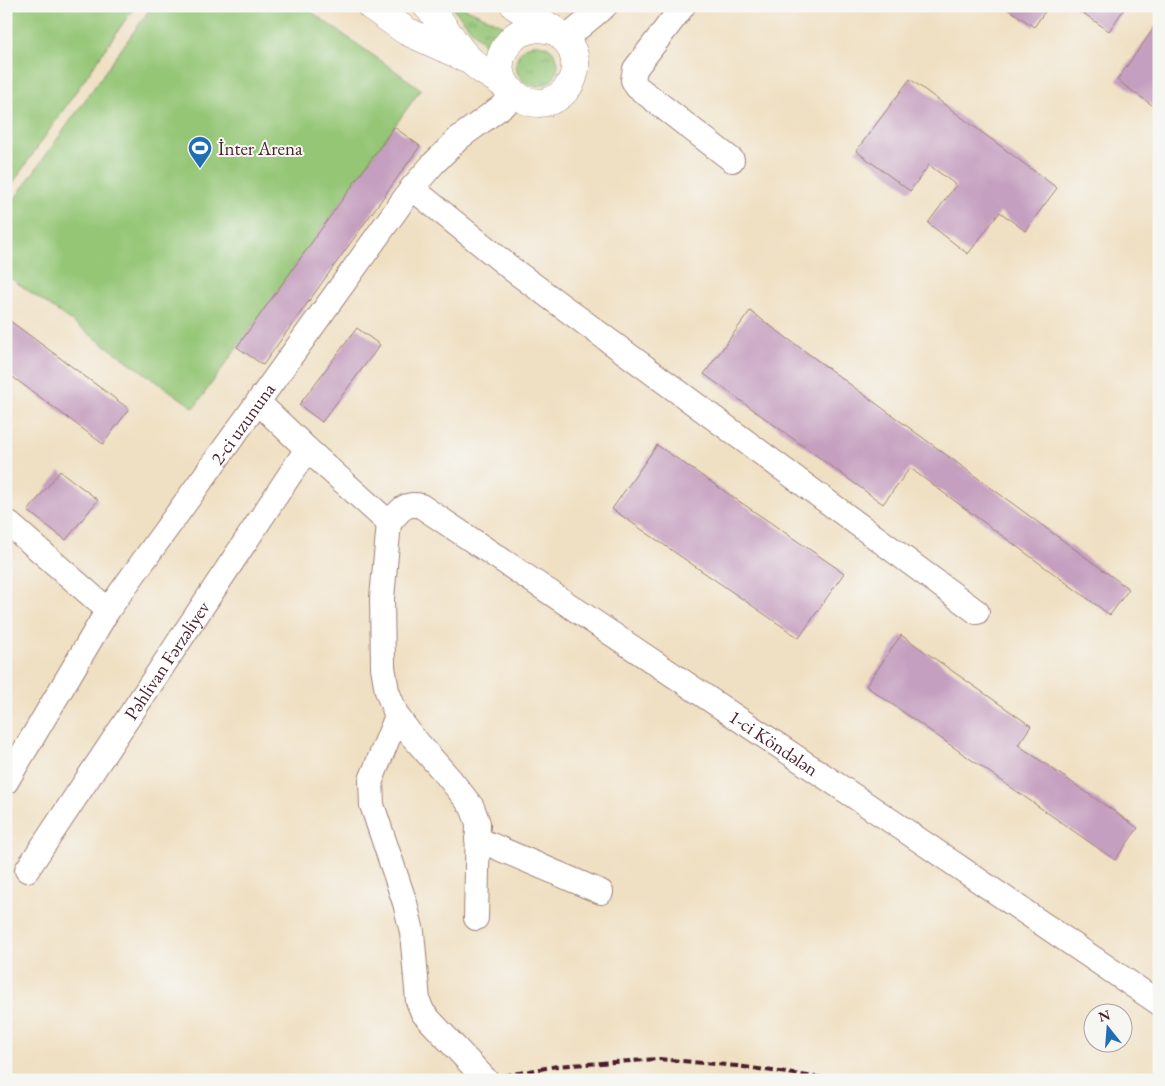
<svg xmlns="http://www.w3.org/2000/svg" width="1165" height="1086" viewBox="0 0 1165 1086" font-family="'EB Garamond',serif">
	<defs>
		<pattern id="grass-tufts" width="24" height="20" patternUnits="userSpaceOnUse" patternTransform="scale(1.25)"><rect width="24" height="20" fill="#94c676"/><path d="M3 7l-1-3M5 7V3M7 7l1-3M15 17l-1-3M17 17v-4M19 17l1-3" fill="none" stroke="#7ba061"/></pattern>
	</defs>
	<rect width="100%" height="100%" fill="#f6f6f2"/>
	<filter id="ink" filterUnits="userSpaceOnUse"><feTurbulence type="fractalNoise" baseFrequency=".02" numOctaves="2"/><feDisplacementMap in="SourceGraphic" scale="10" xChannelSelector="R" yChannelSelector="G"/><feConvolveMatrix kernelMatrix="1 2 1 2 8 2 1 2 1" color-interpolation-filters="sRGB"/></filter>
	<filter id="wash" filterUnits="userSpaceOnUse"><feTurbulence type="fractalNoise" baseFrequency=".0096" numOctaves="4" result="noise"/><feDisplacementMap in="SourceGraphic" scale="20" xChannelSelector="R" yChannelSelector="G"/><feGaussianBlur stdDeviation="1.12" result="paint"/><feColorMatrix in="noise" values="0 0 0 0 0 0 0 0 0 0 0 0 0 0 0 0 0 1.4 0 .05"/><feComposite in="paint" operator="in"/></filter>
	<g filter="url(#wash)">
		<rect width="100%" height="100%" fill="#f0e0c3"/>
		<!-- grass -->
		<path fill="url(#grass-tufts)" stroke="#6f7250" d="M451 6H460L505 26 488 49Z
			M516 65a21 21 0 1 1 42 0a21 21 0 1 1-42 0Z"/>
		<!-- pitch -->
		<path fill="#94c676" stroke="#6f7250" d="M6 6H135L6 193Z
			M152 6H303L421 89 194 408 6 275V211Z"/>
		<g id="blocks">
			<!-- building -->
			<path fill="#c59fc0" d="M1004 6H1049L1034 27Z
				M1073 6H1126L1109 31Z
				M1159 21V110L1117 80Z
				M910 79 1057 188 1025 231 1000 212 968 254 928 223 956 185 929 165 910 191 856 151Z
				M394 127 420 146 263 365 237 347Z
				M750 311 1129 589 1110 615 910 468 883 504 704 374Z
				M6 318 129 409 103 444 6 372Z
				M357 328 380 345 322 422 299 405Z
				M657 445 844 573 799 638 612 509Z
				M60 471 98 500 66 540 28 511Z
				M901 635 1031 726 1018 745 1138 828 1115 860 866 686Z"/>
		</g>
	</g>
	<g filter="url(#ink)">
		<use href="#blocks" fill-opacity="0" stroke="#9d8077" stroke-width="1"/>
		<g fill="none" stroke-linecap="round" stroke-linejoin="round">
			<defs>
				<g id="minor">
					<path d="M683 6 635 69 633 80 637 87 732 160"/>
					<path d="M565 39 605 6"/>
					<path d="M412 188 513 270 977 612"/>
					<path d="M258 402 307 449 389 523"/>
					<path d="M6 521 108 610"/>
					<path id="s1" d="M389 523C400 511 404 502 421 506L900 827 1159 1003"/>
					<path d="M389 523 382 598 383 667 387 691 397 716 412 736 450 779 472 807 478 823 476 918"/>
					<path d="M397 716 371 780 372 805 405 903 412 932 418 1001 423 1013 486 1080"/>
					<path id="s2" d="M6 782 108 610 412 188 433 164 459 138 516 96"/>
					<path d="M477 839 601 892"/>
					<path id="s3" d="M27 870 307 449"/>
				</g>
				<path id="major" d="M371 6 406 31 466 58
					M427 6C443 22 453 44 470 60 480 71 496 77 507 87 513 92 517 97 525 100 556 113 585 79 572 50 565 32 532 17 515 6
					M507 87C505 82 501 77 500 72 497 53 513 31 532 29 541 27 548 29 556 32"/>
			</defs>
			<!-- minor casing -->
			<use href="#minor" stroke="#9d8077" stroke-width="26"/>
			<!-- major casing -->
			<use href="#major" stroke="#9d8077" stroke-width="29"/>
			<!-- minor -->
			<use href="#minor" stroke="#fff" stroke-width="24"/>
			<!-- major -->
			<use href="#major" stroke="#fff" stroke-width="28"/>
			<!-- rail -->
			<path stroke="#4a1f2b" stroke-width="4" stroke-dasharray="8 4" stroke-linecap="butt" d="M480 1080 557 1066 659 1059 737 1066 837 1080"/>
		</g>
	</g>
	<!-- icons -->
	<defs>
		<symbol id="stadium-pin" viewBox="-11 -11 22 30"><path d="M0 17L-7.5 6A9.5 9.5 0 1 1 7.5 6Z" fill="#1f6fb2" stroke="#f6f6f2"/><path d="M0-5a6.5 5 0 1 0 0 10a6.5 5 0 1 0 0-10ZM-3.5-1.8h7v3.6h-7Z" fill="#fff"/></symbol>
	</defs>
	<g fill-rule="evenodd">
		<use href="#stadium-pin" x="186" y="134" width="28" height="38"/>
	</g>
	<g text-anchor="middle" stroke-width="4" stroke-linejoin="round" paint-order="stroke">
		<!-- poi labels -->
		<g font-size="19" fill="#4a1f2b" stroke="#f6f6f2" text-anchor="start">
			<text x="218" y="155">İnter Arena</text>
		</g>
		<!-- street labels -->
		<g font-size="19" fill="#4a1f2b" stroke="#f6f6f2">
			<text dy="7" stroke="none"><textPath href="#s2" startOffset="430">2-ci uzununa</textPath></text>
			<text dy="7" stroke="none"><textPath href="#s3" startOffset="252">Pəhlivan Fərzəliyev</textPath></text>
			<text dy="7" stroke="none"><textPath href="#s1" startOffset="464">1-ci Köndələn</textPath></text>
		</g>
	</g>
	<!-- margin -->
	<rect width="1165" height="1086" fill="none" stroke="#f6f6f2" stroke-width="25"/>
	<!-- north arrow -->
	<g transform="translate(1108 1028) rotate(343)"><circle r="24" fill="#f6f6f2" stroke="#b1a0a2"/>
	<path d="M0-4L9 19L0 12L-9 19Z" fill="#1f6fb2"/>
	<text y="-8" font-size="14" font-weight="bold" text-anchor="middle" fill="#4a1f2b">N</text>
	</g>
</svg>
